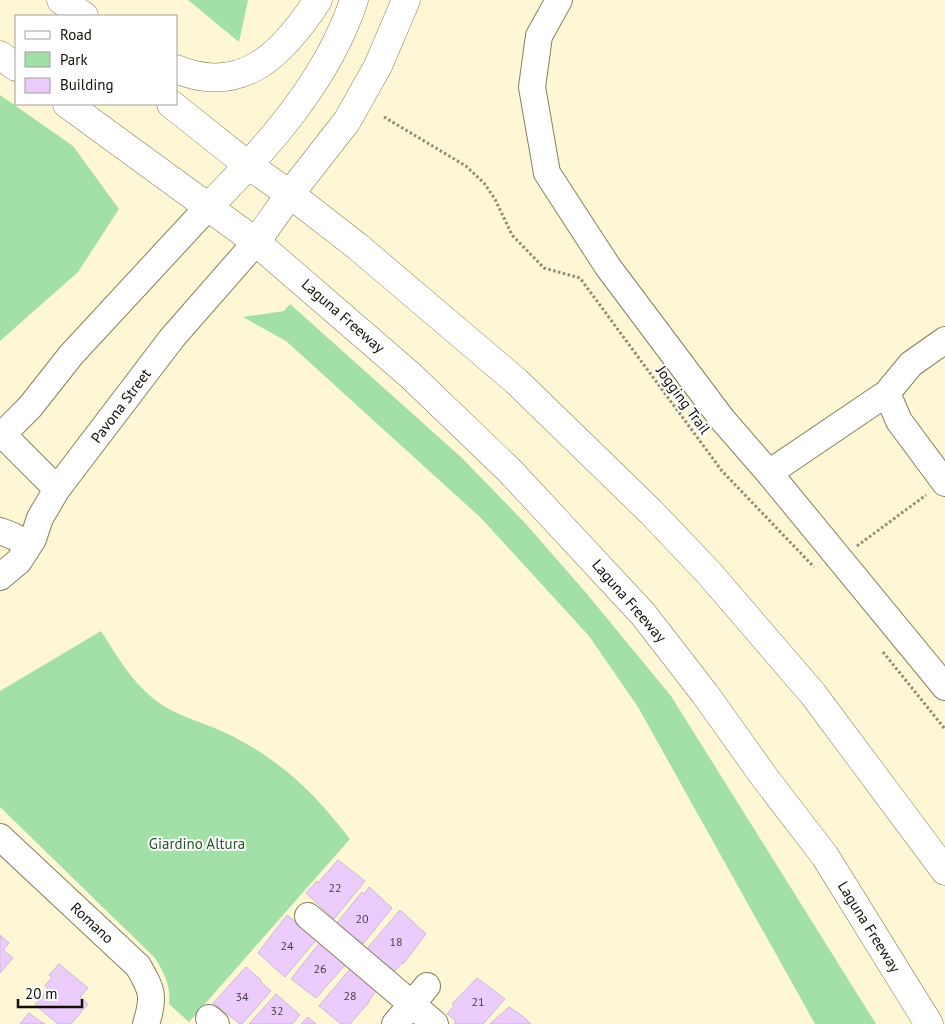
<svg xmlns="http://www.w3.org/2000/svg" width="945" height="1024" viewBox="0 0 945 1024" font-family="'PT Sans',sans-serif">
	<rect width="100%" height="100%" fill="#fdf7d5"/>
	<!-- green -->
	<path fill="#a2e0a7" d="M188 0H248L239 42Z
		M0 95 73 146 119 209 78 272 0 341Z
		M290 304 462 458 525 523 587 594 671 696 876 1024H815L638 707 589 636 481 518 286 341 243 317 284 311Z
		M101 631C117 656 131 681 155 700 179 718 208 723 234 737 284 763 316 795 350 839L189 1022 169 1004C171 985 164 973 155 958L0 807V691Z"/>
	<!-- building -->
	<path fill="#eccbfd" stroke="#cbb9d5" d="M338 860 365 881 334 919 306 893 317 881 318 883Z
		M369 887 392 908 363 944 355 937 353 938 336 924 362 892 364 894Z
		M400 910 426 934 403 964 402 963 395 971 385 963 383 964 366 950Z
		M287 915 317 939 285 977 258 953Z
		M0 935 9 943 3 950 13 958 0 973Z
		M321 941 346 964 316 998 291 979Z
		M59 964 88 988 80 997 88 1004 71 1024H58L35 1005 48 989 45 986 52 977 49 975Z
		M246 967 261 980 260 981 271 991 242 1024H240L213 1003Z
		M350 969 376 991 368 1002H369L350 1024H341L319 1006Z
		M477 978 505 999 483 1024H454L456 1021 447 1014 454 1006 452 1004Z
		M276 994 300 1015 292 1024H249Z
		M509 1007 520 1014 531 1024H490Z
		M29 1013 41 1022 45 1024H20Z
		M308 1017 316 1024H301Z"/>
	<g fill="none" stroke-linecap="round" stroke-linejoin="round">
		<defs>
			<path id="minor" d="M559 0 539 36 532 87 547 173 608 267 722 419 769 473 887 393
				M945 340 911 364 887 393 899 421 945 483
				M3 435 57 489
				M0 437 30 407 71 355 208 207
				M769 473 945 687
				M0 531 13 536 29 545
				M0 577 19 561 33 539 40 518 57 489 172 338 256 242
				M0 837 138 966C152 990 155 996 146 1024
				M308 916 435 1024
				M209 1018 216 1024
				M395 1024 427 986"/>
			<path id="major" d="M61 0 84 16
				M0 55 16 67
				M176 69C243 97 284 52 318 0
				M67 104 256 242 290 194 347 121 378 66 406 0
				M171 104 249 166 290 194
				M208 207C266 149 328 80 354 0"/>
			<path id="highway" d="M290 194 357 246 516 381 651 512 709 573 813 694 945 871
				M256 242 410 375 510 471 643 614 705 694 765 778 825 856 929 1024"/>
		</defs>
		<!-- minor casing -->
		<use href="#minor" stroke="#878163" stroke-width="28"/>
		<!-- major casing -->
		<use href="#major" stroke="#878163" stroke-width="29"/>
		<!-- highway casing -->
		<use href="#highway" stroke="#878163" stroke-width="29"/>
		<!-- path -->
		<path stroke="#8f8b74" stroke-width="3" stroke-dasharray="2.5 2.5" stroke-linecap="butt" d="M384 117 466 166 484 183 495 199 512 235 544 268 580 278 722 471 814 567
			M857 546 926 495
			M883 652 945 729"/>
		<!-- minor -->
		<use href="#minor" stroke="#fff" stroke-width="26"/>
		<!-- major -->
		<use href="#major" stroke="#fff" stroke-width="28"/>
		<!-- highway -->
		<use href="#highway" stroke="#fff" stroke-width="28"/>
	</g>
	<g text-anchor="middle" stroke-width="4" stroke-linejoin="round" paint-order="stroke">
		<!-- number labels -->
		<g font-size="12" fill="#483e43">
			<text x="335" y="892">22</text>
			<text x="362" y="923">20</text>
			<text x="396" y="946">18</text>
			<text x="287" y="950">24</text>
			<text x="320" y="973">26</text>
			<text x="350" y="1000">28</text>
			<text x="242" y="1001">34</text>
			<text x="478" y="1006">21</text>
			<text x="277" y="1015">32</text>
		</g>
		<!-- street labels -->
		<g font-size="15" fill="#110f05" stroke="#fff">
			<text transform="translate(343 316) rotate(41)" y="5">Laguna Freeway</text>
			<text transform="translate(683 400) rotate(54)" y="5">Jogging Trail</text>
			<text transform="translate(121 406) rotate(-53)" y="5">Pavona Street</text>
			<text transform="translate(629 601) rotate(49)" y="5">Laguna Freeway</text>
			<text transform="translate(92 923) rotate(43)" y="5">Romano</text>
			<text transform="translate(869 927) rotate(58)" y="5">Laguna Freeway</text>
		</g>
		<!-- park labels -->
		<g font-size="15" fill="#205729" stroke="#fff">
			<text x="197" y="849">Giardino Altura</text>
		</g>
	</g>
	<!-- legend -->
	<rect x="15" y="15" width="162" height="90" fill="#ffffff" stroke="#a09f9b"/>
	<rect x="25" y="31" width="25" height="8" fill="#ffffff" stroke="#a09f9b"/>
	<text x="60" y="40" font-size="15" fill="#110f05">Road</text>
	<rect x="25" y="52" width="25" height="15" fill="#a2e0a7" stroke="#a09f9b"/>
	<text x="60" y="65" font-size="15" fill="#110f05">Park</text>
	<rect x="25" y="78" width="25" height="15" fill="#eccbfd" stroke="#a09f9b"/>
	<text x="60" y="90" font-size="15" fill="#110f05">Building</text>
	<!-- scale -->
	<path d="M18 999v8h64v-8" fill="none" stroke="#110f05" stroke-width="2.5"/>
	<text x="25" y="999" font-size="15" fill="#110f05" stroke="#ffffff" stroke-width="4" paint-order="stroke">20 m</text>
</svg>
